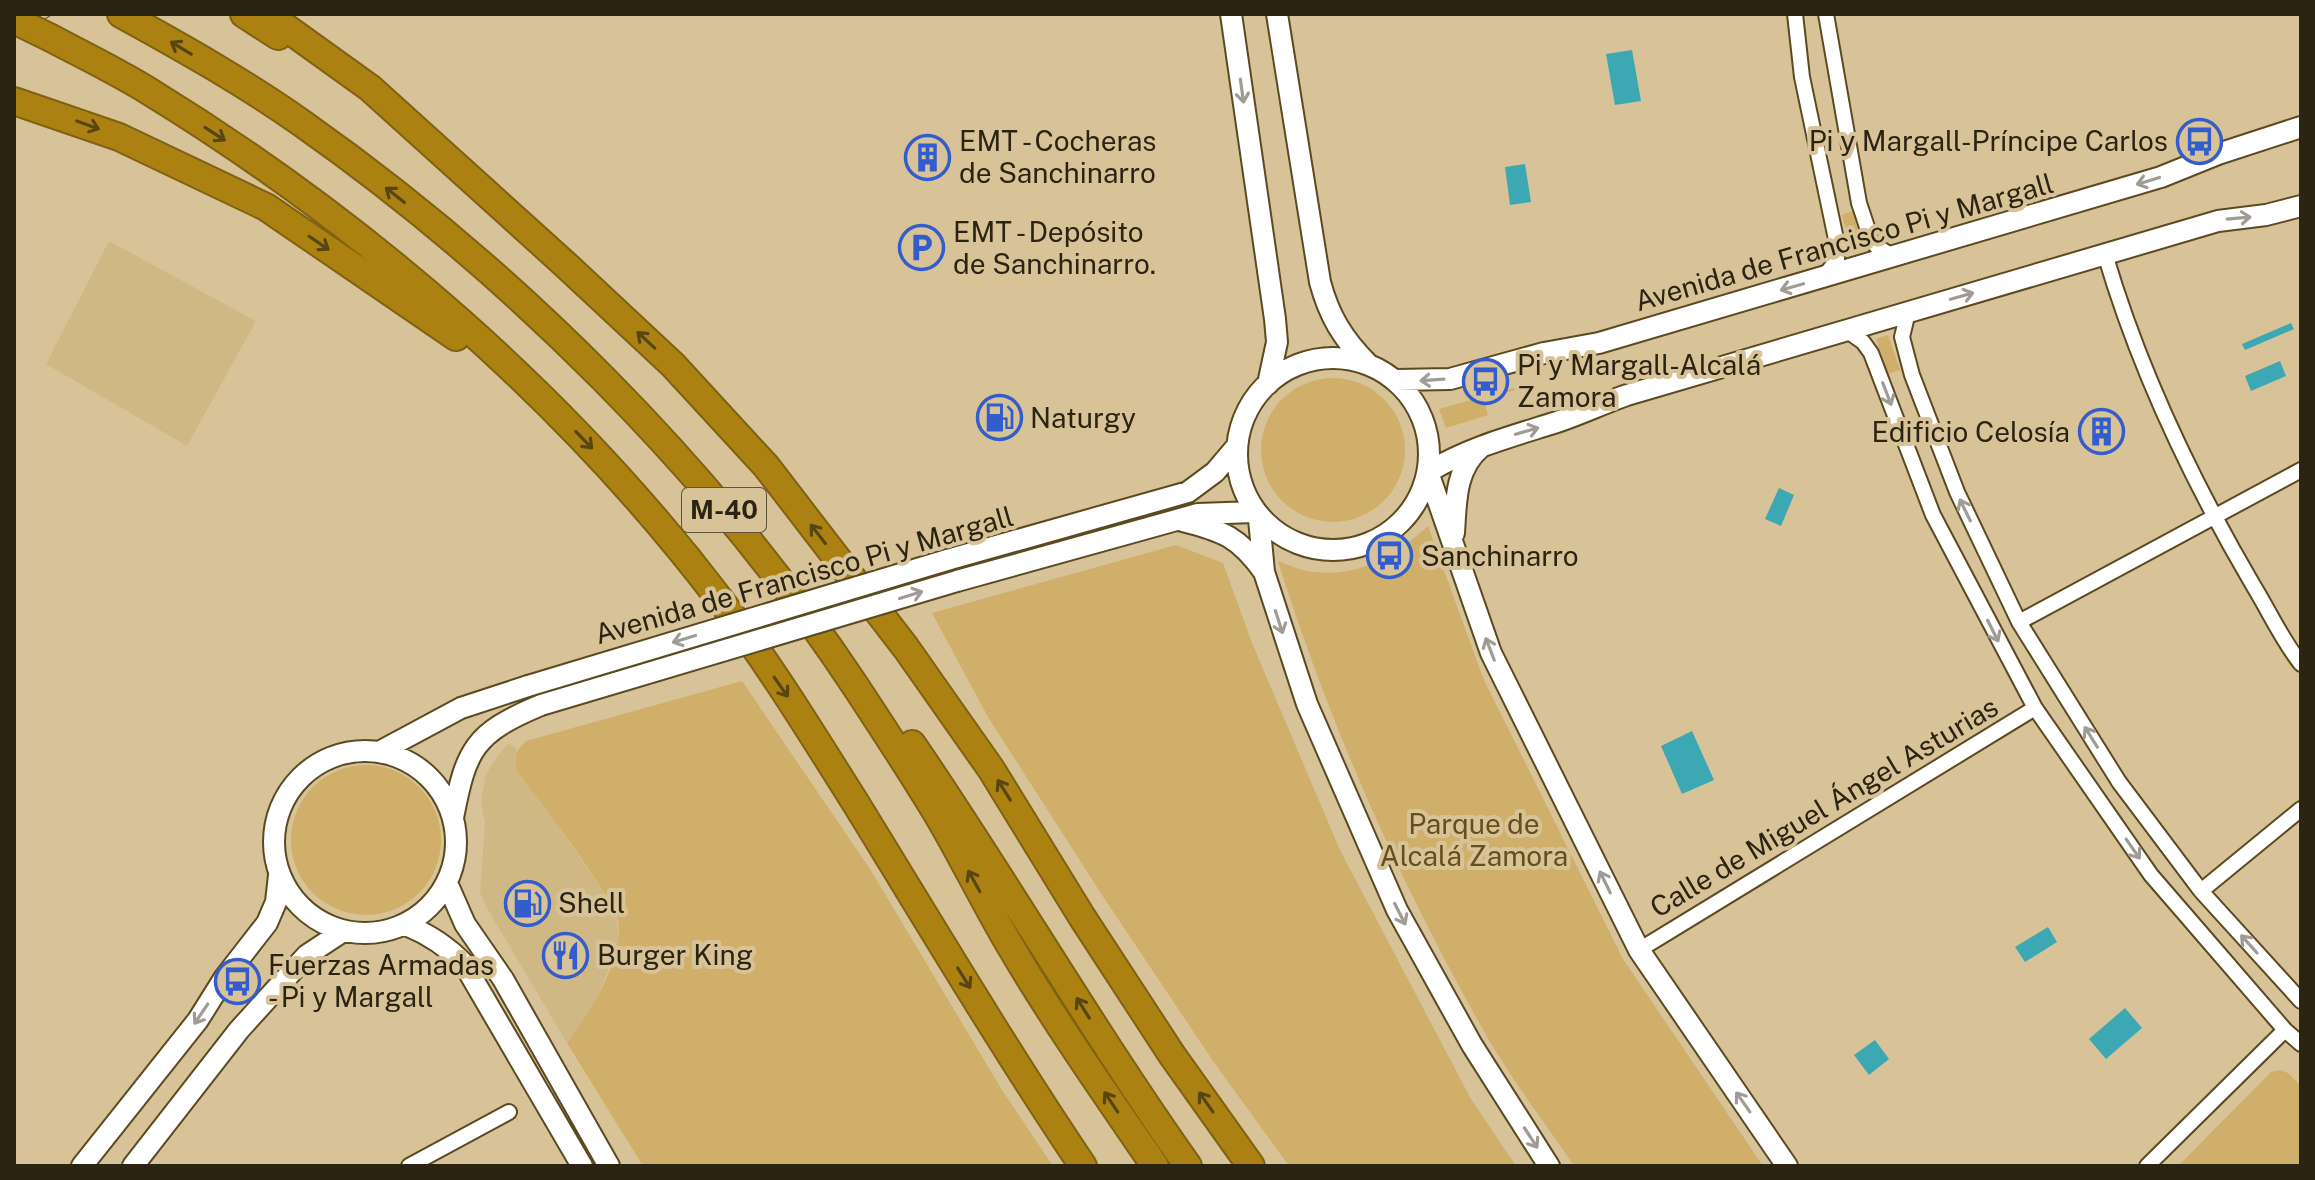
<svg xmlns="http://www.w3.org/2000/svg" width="2315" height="1180" viewBox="0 0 2315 1180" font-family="'Public Sans',sans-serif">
	<rect width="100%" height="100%" fill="#d8c398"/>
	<!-- built -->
	<path fill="#d0b885" d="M109 241 256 321 187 446 46 364Z
		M509 743 517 749 514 761 617 912 618 940 611 964 592 1011 567 1043 488 910 480 893 485 823 481 801 486 774 499 754Z"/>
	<!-- green -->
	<path fill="#cfaf69" d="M1853 211 1863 248 1851 251 1842 215Z
		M1888 335 1900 370 1888 374 1876 339Z
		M1261 450a72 72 0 1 1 144 0a72 72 0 1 1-144 0Z
		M1514 388 1515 390 1484 399 1488 415 1446 428 1439 409Z
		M1428 526 1483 678 1623 959 1763 1166H1574C1546 1124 1514 1083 1489 1040 1402 888 1330 727 1278 561 1289 565 1302 571 1314 572 1360 577 1395 556 1428 526Z
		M1176 545 1223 563 1252 643 1340 850 1471 1099 1516 1166H1289L1213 1061 1100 892 988 717 932 613Z
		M742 681 870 869 1002 1090 1053 1166H643L567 1043C591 1011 627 956 617 914 615 905 606 895 601 888 576 848 546 810 518 772 513 758 515 751 526 741Z
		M291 840a75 75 0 1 1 150 0a75 75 0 1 1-150 0Z
		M2280 1070 2288 1073 2301 1086V1166H2178L2271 1072Z"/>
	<!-- water -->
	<path fill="#3ca8b3" d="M1632 50 1641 101 1615 105 1606 54Z
		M1525 164 1531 202 1510 205 1505 167Z
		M2291 323 2294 329 2245 350 2242 344Z
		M2280 361 2286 376 2251 391 2245 376Z
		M1779 488 1794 495 1781 526 1765 519Z
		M1692 731 1714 780 1682 794 1661 746Z
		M2048 927 2057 942 2025 962 2015 947Z
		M2125 1008 2142 1028 2106 1059 2089 1039Z
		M1875 1040 1889 1059 1869 1075 1854 1055Z"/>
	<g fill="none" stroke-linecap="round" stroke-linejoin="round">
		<defs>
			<path id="street" d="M1795 14 1802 77 1837 244V259L1824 277
				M1826 14 1859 203 1871 239 1876 246 1892 256
				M2105 254C2139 370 2192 481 2253 585 2269 611 2282 640 2301 664
				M1908 312 1902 337 1912 375 1957 492 2019 622 2119 782 2201 891 2301 1001
				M1846 330 1863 342 1871 353 1933 515 2035 708 2151 875 2285 1030 2301 1044
				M2019 622 2301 470
				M2201 891 2301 809
				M1639 950 2035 708
				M409 1166 509 1112
				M2147 1166 2285 1030"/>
			<path id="secondary" d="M1231 14 1275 319 1277 342 1268 384
				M1277 14 1320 282C1329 316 1343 339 1368 364
				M1237 454a96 96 0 1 1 192 0a96 96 0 1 1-192 0Z
				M1396 380 1450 379 1544 353 1599 343 2161 177 2218 154 2301 127
				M1430 471C1470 447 1513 436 1557 422 1581 414 1604 403 1627 395L2218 221 2266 215 2301 206
				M1429 475 1491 653 1639 950 1787 1166
				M1259 519 1264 572 1307 704 1397 910 1472 1045 1549 1166
				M1183 521C1223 531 1239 537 1264 572
				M1454 533C1456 503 1455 469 1480 448
				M947 560 1188 492 1215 472 1237 446
				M957 581 1198 514 1254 512
				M274 842a91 91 0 1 1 182 0a91 91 0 1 1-182 0Z
				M379 752 461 708 528 686
				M453 818C466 749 474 733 541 705
				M447 883 465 924 503 979 609 1166
				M406 925C428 934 447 946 464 964L582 1166
				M82 1166 198 1020 225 977 267 923 276 902 279 875
				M133 1166 239 1030 307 955 342 932"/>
			<path id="highway" d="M121 14C183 48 245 83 303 124 513 272 712 470 854 684 883 728 912 772 939 817 963 858 984 901 1008 942 1053 1019 1105 1093 1155 1166
				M244 14 278 36
				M267 14 370 88 568 267 673 365 766 466 906 648 991 769 1082 917 1172 1055 1251 1166
				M51 38C83 55 116 71 147 90 364 223 567 398 721 601 770 665 812 734 855 802 930 924 1003 1047 1083 1166
				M14 101 119 137 266 207 456 337
				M912 744C1007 883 1091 1029 1188 1166"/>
		</defs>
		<!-- street casing -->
		<use href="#street" stroke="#5b4920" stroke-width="18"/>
		<!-- secondary casing -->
		<use href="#secondary" stroke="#5b4920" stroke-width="24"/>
		<!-- highway casing -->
		<use href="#highway" stroke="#7f6112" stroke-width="30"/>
		<!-- street -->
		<use href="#street" stroke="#fff" stroke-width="14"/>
		<!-- secondary -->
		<use href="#secondary" stroke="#fff" stroke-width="20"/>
		<!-- highway -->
		<use href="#highway" stroke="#ab8211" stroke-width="26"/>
		<defs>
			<path id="rail" d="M14 30 47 14"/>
		</defs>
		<!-- rail casing -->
		<use href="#rail" stroke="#7a6d50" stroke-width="8"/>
		<!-- rail -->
		<use href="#rail" stroke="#d8c398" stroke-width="5" stroke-dasharray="15" stroke-linecap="butt"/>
		<defs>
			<path id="secondary-bridge" d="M528 686 947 560
				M541 705 957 581"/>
			<path id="highway-bridge" d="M14 20 51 38"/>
		</defs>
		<!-- secondary-bridge casing -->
		<use href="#secondary-bridge" stroke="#5b4920" stroke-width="24" stroke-linecap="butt"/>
		<!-- highway-bridge casing -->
		<use href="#highway-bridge" stroke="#7f6112" stroke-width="30" stroke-linecap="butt"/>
		<!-- secondary-bridge -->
		<use href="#secondary-bridge" stroke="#fff" stroke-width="20"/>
		<!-- highway-bridge -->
		<use href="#highway-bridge" stroke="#ab8211" stroke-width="26"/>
	</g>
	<!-- one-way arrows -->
	<defs><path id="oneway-shaft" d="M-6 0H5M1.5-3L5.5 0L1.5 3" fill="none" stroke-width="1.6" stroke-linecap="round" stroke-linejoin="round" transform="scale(2)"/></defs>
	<g stroke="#584512">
		<use href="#oneway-shaft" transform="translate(181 48) rotate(-149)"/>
		<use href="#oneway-shaft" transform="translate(88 125) rotate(20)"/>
		<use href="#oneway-shaft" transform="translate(215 134) rotate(33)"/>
		<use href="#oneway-shaft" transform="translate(395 195) rotate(-142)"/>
		<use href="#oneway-shaft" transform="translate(319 243) rotate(34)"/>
		<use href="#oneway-shaft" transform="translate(646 340) rotate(-137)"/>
		<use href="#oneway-shaft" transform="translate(584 440) rotate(46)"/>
		<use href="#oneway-shaft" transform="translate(818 534) rotate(-128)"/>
		<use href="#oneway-shaft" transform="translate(781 687) rotate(55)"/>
		<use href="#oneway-shaft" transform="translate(1004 790) rotate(-122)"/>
		<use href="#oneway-shaft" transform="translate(974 881) rotate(-119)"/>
		<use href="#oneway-shaft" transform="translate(964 978) rotate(58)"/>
		<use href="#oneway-shaft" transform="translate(1083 1008) rotate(-122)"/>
		<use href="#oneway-shaft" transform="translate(1111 1102) rotate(-124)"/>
		<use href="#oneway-shaft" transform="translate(1206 1102) rotate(-125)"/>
	</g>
	<g stroke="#a09c95">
		<use href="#oneway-shaft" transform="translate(1242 91) rotate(82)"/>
		<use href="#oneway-shaft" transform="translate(2148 181) rotate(163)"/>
		<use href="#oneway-shaft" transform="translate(2239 218) rotate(-5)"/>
		<use href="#oneway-shaft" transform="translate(1792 287) rotate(164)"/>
		<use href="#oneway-shaft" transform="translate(1962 296) rotate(-16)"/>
		<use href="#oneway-shaft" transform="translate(1432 380) rotate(176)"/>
		<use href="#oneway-shaft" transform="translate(1887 394) rotate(69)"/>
		<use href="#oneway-shaft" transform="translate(1527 431) rotate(-16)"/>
		<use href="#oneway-shaft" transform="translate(1965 510) rotate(-116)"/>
		<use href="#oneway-shaft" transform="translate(911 595) rotate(-17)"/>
		<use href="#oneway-shaft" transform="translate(1279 622) rotate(72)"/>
		<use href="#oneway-shaft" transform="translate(1993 631) rotate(63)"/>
		<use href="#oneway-shaft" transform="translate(684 639) rotate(163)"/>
		<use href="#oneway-shaft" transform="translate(1490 649) rotate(-111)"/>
		<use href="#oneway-shaft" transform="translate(2091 737) rotate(-122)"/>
		<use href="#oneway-shaft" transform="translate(2133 849) rotate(55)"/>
		<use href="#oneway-shaft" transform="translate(1605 882) rotate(-116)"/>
		<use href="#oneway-shaft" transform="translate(1400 914) rotate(63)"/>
		<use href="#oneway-shaft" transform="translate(2249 944) rotate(-132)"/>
		<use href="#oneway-shaft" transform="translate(201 1014) rotate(124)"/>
		<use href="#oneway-shaft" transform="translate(1743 1102) rotate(-125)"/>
		<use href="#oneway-shaft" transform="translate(1531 1138) rotate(57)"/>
	</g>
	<!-- icons -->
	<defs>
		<symbol id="bus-ring" viewBox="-11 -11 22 22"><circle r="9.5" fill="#d8c398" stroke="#335ccc" stroke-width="1.5"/><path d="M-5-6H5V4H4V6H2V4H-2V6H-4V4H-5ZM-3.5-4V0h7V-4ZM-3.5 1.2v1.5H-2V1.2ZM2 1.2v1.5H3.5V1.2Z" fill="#335ccc"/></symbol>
		<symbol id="building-ring" viewBox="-11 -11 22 22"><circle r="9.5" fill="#d8c398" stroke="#335ccc" stroke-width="1.5"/><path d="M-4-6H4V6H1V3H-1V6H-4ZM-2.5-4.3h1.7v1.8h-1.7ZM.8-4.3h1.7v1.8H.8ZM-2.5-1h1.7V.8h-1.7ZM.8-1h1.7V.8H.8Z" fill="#335ccc"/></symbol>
		<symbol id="parking-ring" viewBox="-11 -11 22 22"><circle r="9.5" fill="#d8c398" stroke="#335ccc" stroke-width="1.5"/><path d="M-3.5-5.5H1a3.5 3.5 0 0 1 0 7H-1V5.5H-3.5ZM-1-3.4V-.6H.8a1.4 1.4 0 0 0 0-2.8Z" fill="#335ccc"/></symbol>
		<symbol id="fuel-ring" viewBox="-11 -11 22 22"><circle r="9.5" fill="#d8c398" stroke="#335ccc" stroke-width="1.5"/><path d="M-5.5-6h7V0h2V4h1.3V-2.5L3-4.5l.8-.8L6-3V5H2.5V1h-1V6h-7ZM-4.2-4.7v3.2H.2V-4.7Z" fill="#335ccc"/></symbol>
		<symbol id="restaurant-ring" viewBox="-11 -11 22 22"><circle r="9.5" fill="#d8c398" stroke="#335ccc" stroke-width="1.5"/><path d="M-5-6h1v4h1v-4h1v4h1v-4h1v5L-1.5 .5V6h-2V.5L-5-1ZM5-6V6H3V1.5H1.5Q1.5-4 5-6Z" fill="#335ccc"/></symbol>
	</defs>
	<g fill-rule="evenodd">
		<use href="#bus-ring" x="2174" y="116" width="51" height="51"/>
		<use href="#building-ring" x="902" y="132" width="51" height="51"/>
		<use href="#parking-ring" x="896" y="222" width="51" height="51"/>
		<use href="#bus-ring" x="1460" y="356" width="51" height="51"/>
		<use href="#fuel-ring" x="974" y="392" width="51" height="51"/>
		<use href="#building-ring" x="2076" y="406" width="51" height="51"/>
		<use href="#bus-ring" x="1364" y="530" width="51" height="51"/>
		<use href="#fuel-ring" x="502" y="878" width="51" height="51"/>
		<use href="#restaurant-ring" x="540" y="930" width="51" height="51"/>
		<use href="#bus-ring" x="212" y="956" width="51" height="51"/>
	</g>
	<g text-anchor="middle" stroke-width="8" stroke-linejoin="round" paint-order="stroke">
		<!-- shield labels -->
		<rect fill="#d8c398" stroke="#60543b" stroke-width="2" x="682" y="488" width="84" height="44" rx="6"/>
		<g font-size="26" font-weight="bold" fill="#2c2413">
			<text x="724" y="519">M-40</text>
		</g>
		<!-- poi labels -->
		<g font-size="28" fill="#2c2413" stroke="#d8c398" text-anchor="start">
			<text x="959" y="151">EMT - Cocheras<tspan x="959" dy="32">de Sanchinarro</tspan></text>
			<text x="2168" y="151" text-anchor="end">Pi y Margall-Príncipe Carlos</text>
			<text x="953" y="242">EMT - Depósito<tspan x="953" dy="32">de Sanchinarro.</tspan></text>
			<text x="1517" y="375">Pi y Margall-Alcalá<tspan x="1517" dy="32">Zamora</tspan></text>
			<text x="1030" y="428">Naturgy</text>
			<text x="2070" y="442" text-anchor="end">Edificio Celosía</text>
			<text x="1421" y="566">Sanchinarro</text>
			<text x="558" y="913">Shell</text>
			<text x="597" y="965">Burger King</text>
			<text x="268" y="975">Fuerzas Armadas<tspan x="268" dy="32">- Pi y Margall</tspan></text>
		</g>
		<!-- street labels -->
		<g font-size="28" fill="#2c2413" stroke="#d8c398">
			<text transform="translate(1844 242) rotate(-16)" y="10">Avenida de Francisco Pi y Margall</text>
			<text transform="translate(804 575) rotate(-16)" y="10">Avenida de Francisco Pi y Margall</text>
			<text transform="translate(1824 807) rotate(-31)" y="10">Calle de Miguel Ángel Asturias</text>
		</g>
		<!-- park labels -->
		<g font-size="28" fill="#664f1a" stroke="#d8c398">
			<text x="1474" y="834">Parque de<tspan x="1474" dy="32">Alcalá Zamora</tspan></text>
		</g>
	</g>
	<!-- border -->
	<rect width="2315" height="1180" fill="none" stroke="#2c2413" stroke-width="32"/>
</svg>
